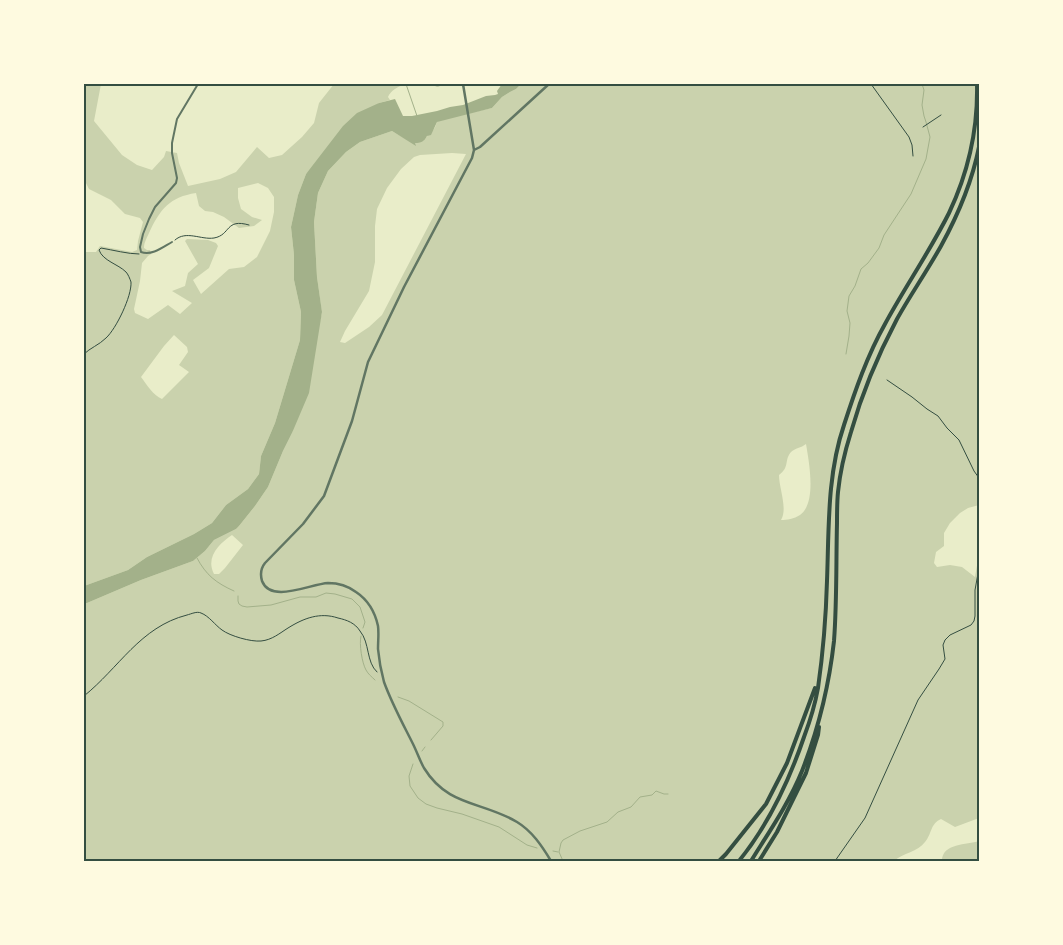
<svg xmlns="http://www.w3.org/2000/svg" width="1063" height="945" viewBox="0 0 1063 945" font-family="Cabin,sans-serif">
	<rect width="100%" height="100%" fill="#e9edc9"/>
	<!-- green -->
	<path fill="#cad2ad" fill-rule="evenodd" d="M84 84H101L94 121 122 155 137 165 152 170 164 157 166 151 177 153 179 163 188 186 220 179 236 172 257 147 269 158 282 155 302 137 314 123 319 103 334 84H405C398 87 391 90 388 97L390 100 379 103 306 174 298 195 291 227 294 255V280L301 312 300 340 275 423 261 456 259 474 248 489 226 505 212 523 194 534 147 557 128 570 84 586V252H96L100 246 132 252 137 250 138 241 143 222 140 218 125 214 111 200 89 189 84 179ZM258 183 268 188 274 197V212L270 231 257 257 244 267 229 269 201 294 193 280 209 268 218 246 216 243 208 240 187 239 185 241 198 264 188 273 185 286 172 291 192 303 180 314 168 305 148 319 135 313 134 309 140 281 142 263 148 256 151 254 150 250H147L144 248C144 242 147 238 149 233 160 209 170 197 196 193L199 206 205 211 213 212 224 217 239 228 254 226 262 220 252 217 241 209 238 198V188ZM174 335 187 347 188 352 179 365 189 372 162 399C153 395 147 385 141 377L164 346Z
		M521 84H979V505L968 508 960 513 950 523 944 533V546L936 552 934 563 937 567 950 565 962 567 975 577 979 554V818L955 827 941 819C930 824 932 834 925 842 918 852 903 853 894 861H84V603H87L141 580 193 561 205 551 214 540 236 529 239 526 255 506 268 487 283 451 292 433 322 313 317 277 314 222 318 193 328 171 346 152 360 142 392 131C399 135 415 146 423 141 425 140 426 137 428 135 434 128 434 131 437 122L442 119 492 108 502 97 510 92 516 89ZM452 153 466 154 382 315 369 327 345 343 340 342 345 331 369 291 375 262V226L377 209 387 188 401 169 414 157 420 155ZM806 444C809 462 817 503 800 515 794 519 787 520 781 520 788 509 779 488 779 475 790 467 784 460 791 452 795 448 801 448 806 444ZM232 535 243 545 225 568 219 574H214C205 557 220 543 232 535Z
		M979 841V861H942C942 843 967 845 979 841Z"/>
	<!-- water -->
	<path fill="#a3b18a" d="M502 84H521L516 89 510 92 502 97 492 108 437 122 431 135 427 136C424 142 421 143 415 143L416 146 392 131 360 142 346 152 328 171 318 193 314 222 317 277 322 312 309 393 292 433 283 451 268 487 255 506 239 526 236 529 214 540 205 551 193 561 141 580 87 603H84V586L128 570 147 557 194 534 212 523 226 505 248 489 259 474 261 456 275 423 300 340 301 312 294 280V255L291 227 298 195 306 174 343 126 357 113 379 103 395 99 403 116H412L437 111 450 107 463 105 486 96 495 95 498 94 497 91Z"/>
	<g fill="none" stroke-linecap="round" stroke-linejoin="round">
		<!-- stream -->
		<path stroke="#a3b18a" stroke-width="1" d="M406 84 417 116
			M846 354 849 336 850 323 847 311 849 296 855 286 861 269 868 263 879 248 884 235 911 194 926 159 930 137 926 122 924 116 922 105 924 90 922 84
			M197 558C206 575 216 583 234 591
			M238 596V601L239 604 242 606 247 607 271 605 300 597H316L326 593 335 594 352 599 360 607 365 622 363 628
			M361 636C359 644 362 663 366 670 368 674 372 677 375 680
			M398 697 409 701 443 722V726L431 740
			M422 751 425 747
			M413 764 409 776 410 786 418 798 426 804 437 808 462 814 499 827 527 845 537 848
			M553 851 558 852
			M563 861 559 852 561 843 563 840 580 831 607 822 618 812 631 807 640 797 652 795 656 791 664 794H668"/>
		<!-- canal -->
		<path stroke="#a3b18a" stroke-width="5" d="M437 84H438"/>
		<!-- path -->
		<path stroke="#344e41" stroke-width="1" d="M871 84 909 137 912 145 913 156
			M923 127 941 115
			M175 240C186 230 201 240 214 238 231 235 225 218 249 225
			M84 354C90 348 99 345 106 338 116 329 132 296 131 282 130 279 128 274 126 272 118 264 103 261 99 250L101 248C113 250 128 254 139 254
			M887 380 912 397 927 409 938 416 947 428 959 440 974 471 979 478
			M84 696C119 668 140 627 187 615 191 614 197 611 201 613 209 616 215 625 222 630 230 636 251 642 261 641 272 640 280 633 288 628 304 618 320 612 338 618 347 620 355 623 360 631 370 643 366 662 377 672
			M835 861 865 818 918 700 939 669 945 659 943 645 945 640 950 635 971 625 974 621 975 616V590L979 568"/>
		<!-- minor -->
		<path stroke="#617663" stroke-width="2" d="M172 242C163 247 152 256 141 252L140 247 143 234 149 219 155 207 176 183 177 178 172 153V143L177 119 198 84"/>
		<!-- tertiary -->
		<path stroke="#617663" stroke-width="2.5" d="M463 84 474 150 472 158 404 287 368 362 352 421 324 496 303 524 265 563C261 568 260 574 262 581 271 604 310 584 328 583 338 583 348 586 356 592 368 600 375 612 378 626 379 633 378 641 378 649 379 660 381 671 384 682 392 704 403 724 413 744 417 752 420 761 424 768 448 807 482 801 517 822 532 831 542 846 551 861
			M474 150 480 147 549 84"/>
		<!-- motorway -->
		<path stroke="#344e41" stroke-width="4" d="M719 861 726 854 766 804 787 763 815 688
			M739 861C769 824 789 781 804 737 810 721 815 705 818 688 823 653 826 617 827 581 829 528 827 475 844 425 855 391 867 356 885 324 905 287 930 251 949 213 968 173 978 128 977 84
			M751 861C769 832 789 803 802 771 818 730 829 686 834 641 837 602 836 562 837 523 837 512 837 502 838 492 840 472 845 451 851 432 862 393 878 355 897 319 911 294 927 271 941 246 958 215 972 182 979 147
			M759 861 777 832 806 773 818 735 819 727"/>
	</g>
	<!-- border -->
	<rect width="1063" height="945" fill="none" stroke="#fefae0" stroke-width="170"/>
	<rect x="85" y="85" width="893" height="775" fill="none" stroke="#344e41" stroke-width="2"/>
</svg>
